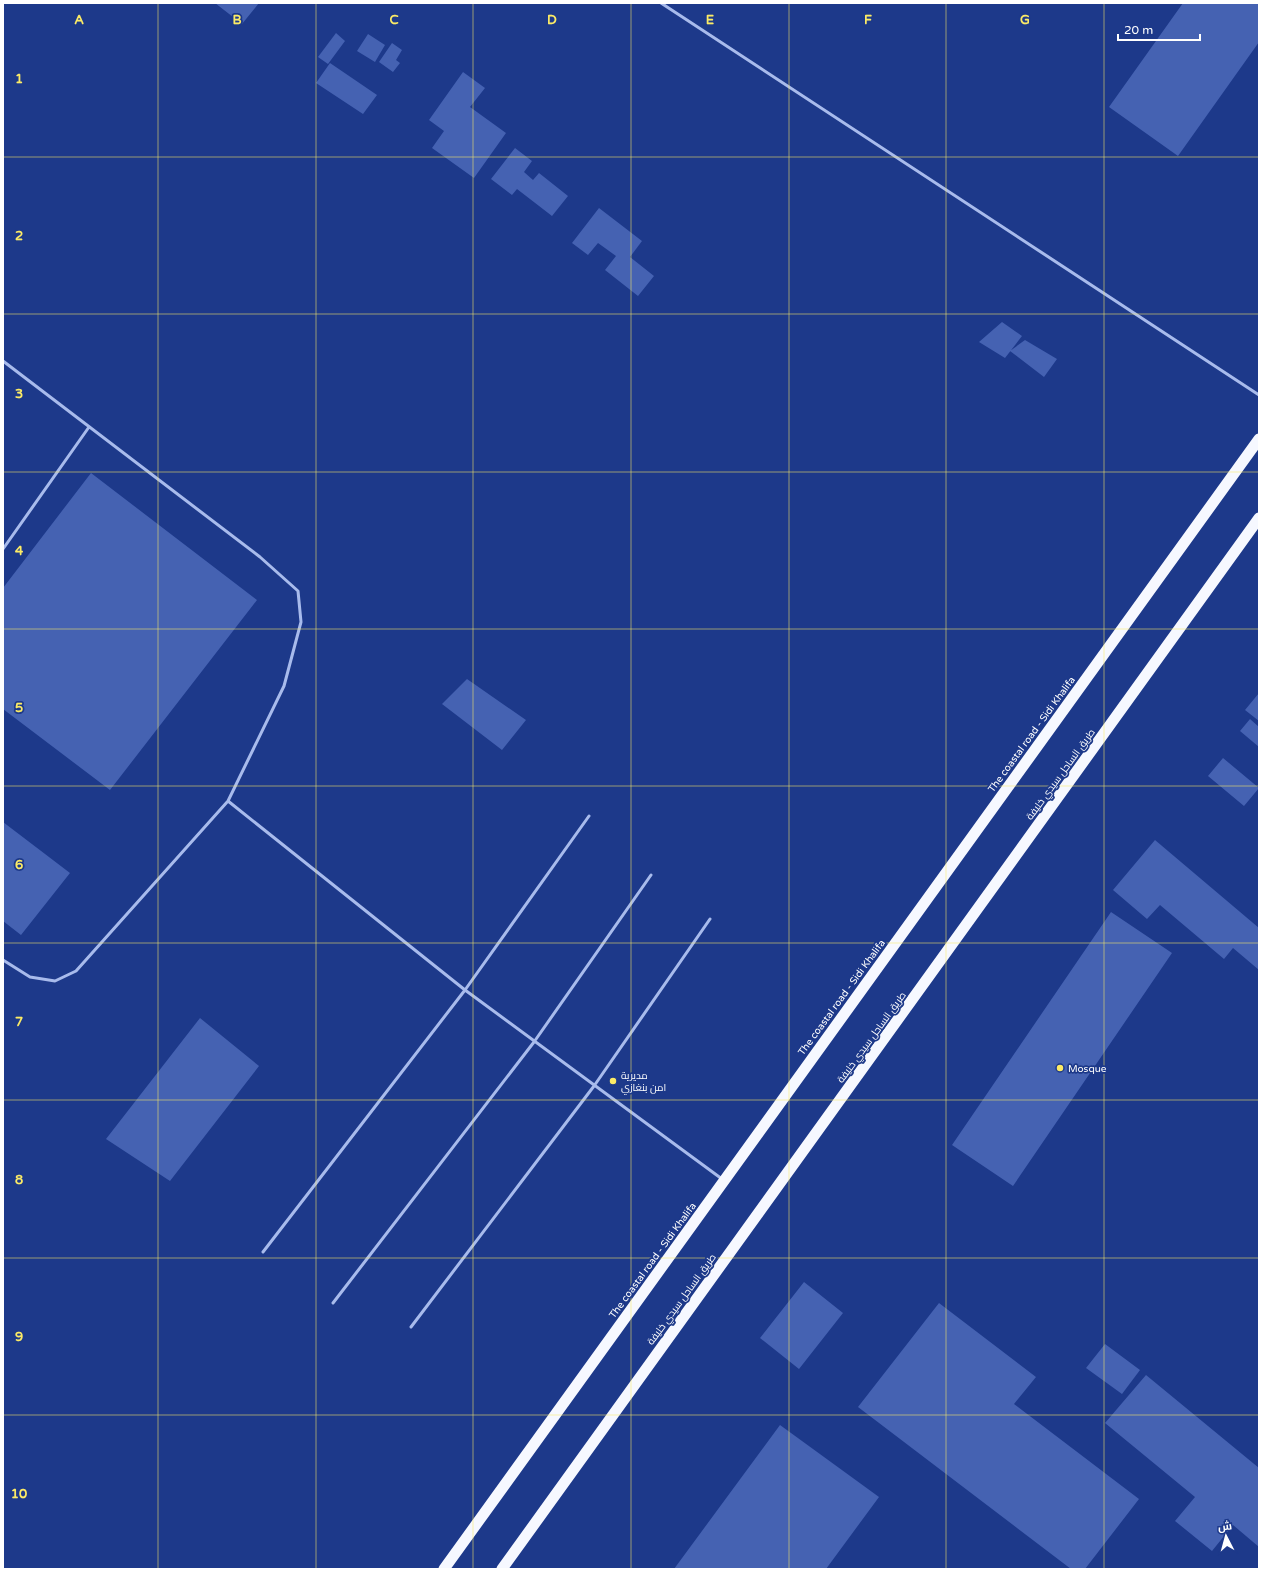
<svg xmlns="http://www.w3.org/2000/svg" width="1262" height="1572" viewBox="0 0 1262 1572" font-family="'Varela Round',Cairo,sans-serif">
	<rect width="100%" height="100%" fill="#1d398a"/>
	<!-- building -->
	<path fill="#4562b2" d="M215 3H259L242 24Z
		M1183 3H1259V42L1178 156 1109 107Z
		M336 33 345 41 328 64 318 57Z
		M368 34 385 45 375 62 357 51Z
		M392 43 402 50 396 60 400 63 393 72 379 62Z
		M330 63 377 95 363 114 316 83Z
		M463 72 485 88 470 107 506 133 474 178 432 148 444 131 429 120Z
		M515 148 532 161 524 172 533 180 539 173 568 196 552 216 517 189 512 195 491 179Z
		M599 208 642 241 630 257 654 276 638 296 605 270 616 256 598 243 588 255 572 243Z
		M1002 322 1022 336 1005 358 979 342Z
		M1025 340 1057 359 1044 377 1010 351Z
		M91 473 257 600 110 790 3 709V588Z
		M467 679 526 720 502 750 442 704Z
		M1259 693V721L1245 710Z
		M1250 719 1259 727V747L1240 731Z
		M1223 758 1259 788 1244 806 1208 776Z
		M3 822 70 873 21 935 3 921Z
		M1155 840 1259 928V970L1233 948 1224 959 1160 905 1147 919 1113 890Z
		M1111 912 1172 953 1013 1186 952 1145Z
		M200 1018 259 1066 170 1181 106 1139Z
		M804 1282 843 1313 799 1369 760 1338Z
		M939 1303 1036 1377 1014 1404 1139 1499 1085 1569H1071L858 1407Z
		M1105 1344 1140 1370 1122 1394 1086 1368Z
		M1146 1375 1259 1468V1547L1233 1525 1212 1551 1175 1521 1195 1497 1105 1423Z
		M780 1425 879 1497 826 1569H674Z"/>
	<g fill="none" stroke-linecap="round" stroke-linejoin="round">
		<!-- service -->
		<path stroke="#a8bbec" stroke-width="3" d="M661 3 1259 395
			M3 361 260 557 298 591 301 622 284 686 228 801 76 971 55 981 30 977 3 960
			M3 549 89 427
			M228 801 465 990 722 1179
			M263 1252 465 990 589 816
			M333 1303 534 1042 651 875
			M411 1327 594 1086 710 919"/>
		<!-- trunk -->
		<path stroke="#f6f8ff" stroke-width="11" d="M444 1569 1259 439
			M502 1569 1259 518"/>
	</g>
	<!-- grid -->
	<path fill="none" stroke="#fceb66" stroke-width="1" stroke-opacity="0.55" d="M158 3V1569M316 3V1569M473 3V1569M631 3V1569M789 3V1569M946 3V1569M1104 3V1569M3 157H1259M3 314H1259M3 472H1259M3 629H1259M3 786H1259M3 943H1259M3 1100H1259M3 1258H1259M3 1415H1259"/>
	<!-- markers -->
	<g fill="#fceb66" stroke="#1d398a" stroke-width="1.5">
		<circle cx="1060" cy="1068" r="4"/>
		<circle cx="613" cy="1081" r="4"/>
	</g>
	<g text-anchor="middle" stroke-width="3.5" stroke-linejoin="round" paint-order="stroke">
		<!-- street labels -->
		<g font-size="10" fill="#fff" stroke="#1d398a">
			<text transform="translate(1031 734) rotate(-54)" y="4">The coastal road - Sidi Khalifa</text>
			<text transform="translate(1060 774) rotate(-54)" y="4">طريق الساحل سيدي خليفة</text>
			<text transform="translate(841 997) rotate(-54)" y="4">The coastal road - Sidi Khalifa</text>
			<text transform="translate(871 1037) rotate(-54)" y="4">طريق الساحل سيدي خليفة</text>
			<text transform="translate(652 1260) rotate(-54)" y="4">The coastal road - Sidi Khalifa</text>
			<text transform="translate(681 1299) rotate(-54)" y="4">طريق الساحل سيدي خليفة</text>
		</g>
		<!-- poi labels -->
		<g font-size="10" fill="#fff" stroke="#1d398a" text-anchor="start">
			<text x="1068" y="1072">Mosque</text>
			<text x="621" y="1079">مديرية<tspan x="621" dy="12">امن بنغازي</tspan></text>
		</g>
	</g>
	<g font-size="13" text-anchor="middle" font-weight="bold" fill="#fceb66" stroke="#1d398a" stroke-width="3.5" stroke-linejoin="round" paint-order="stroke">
		<text x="79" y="24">A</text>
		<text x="237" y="24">B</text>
		<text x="394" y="24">C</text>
		<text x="552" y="24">D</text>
		<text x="710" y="24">E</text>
		<text x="868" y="24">F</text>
		<text x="1025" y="24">G</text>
		<text x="19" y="83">1</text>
		<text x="19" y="240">2</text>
		<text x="19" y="398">3</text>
		<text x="19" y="555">4</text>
		<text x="19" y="712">5</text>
		<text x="19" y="869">6</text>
		<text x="19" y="1026">7</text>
		<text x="19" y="1184">8</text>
		<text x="19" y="1341">9</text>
		<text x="19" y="1498">10</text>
	</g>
	<!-- border -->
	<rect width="1262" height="1572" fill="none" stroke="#ffffff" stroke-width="8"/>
	<!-- north arrow -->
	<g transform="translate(1226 1536) rotate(354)" stroke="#1d398a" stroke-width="3" paint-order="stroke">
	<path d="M0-3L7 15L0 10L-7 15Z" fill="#ffffff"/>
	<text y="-6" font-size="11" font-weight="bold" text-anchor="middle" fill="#ffffff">ش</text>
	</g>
	<!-- scale -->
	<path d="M1118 34v6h82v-6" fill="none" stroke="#ffffff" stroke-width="2"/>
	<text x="1124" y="34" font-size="12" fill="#ffffff" stroke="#1d398a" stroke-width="3" paint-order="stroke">20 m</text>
</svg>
